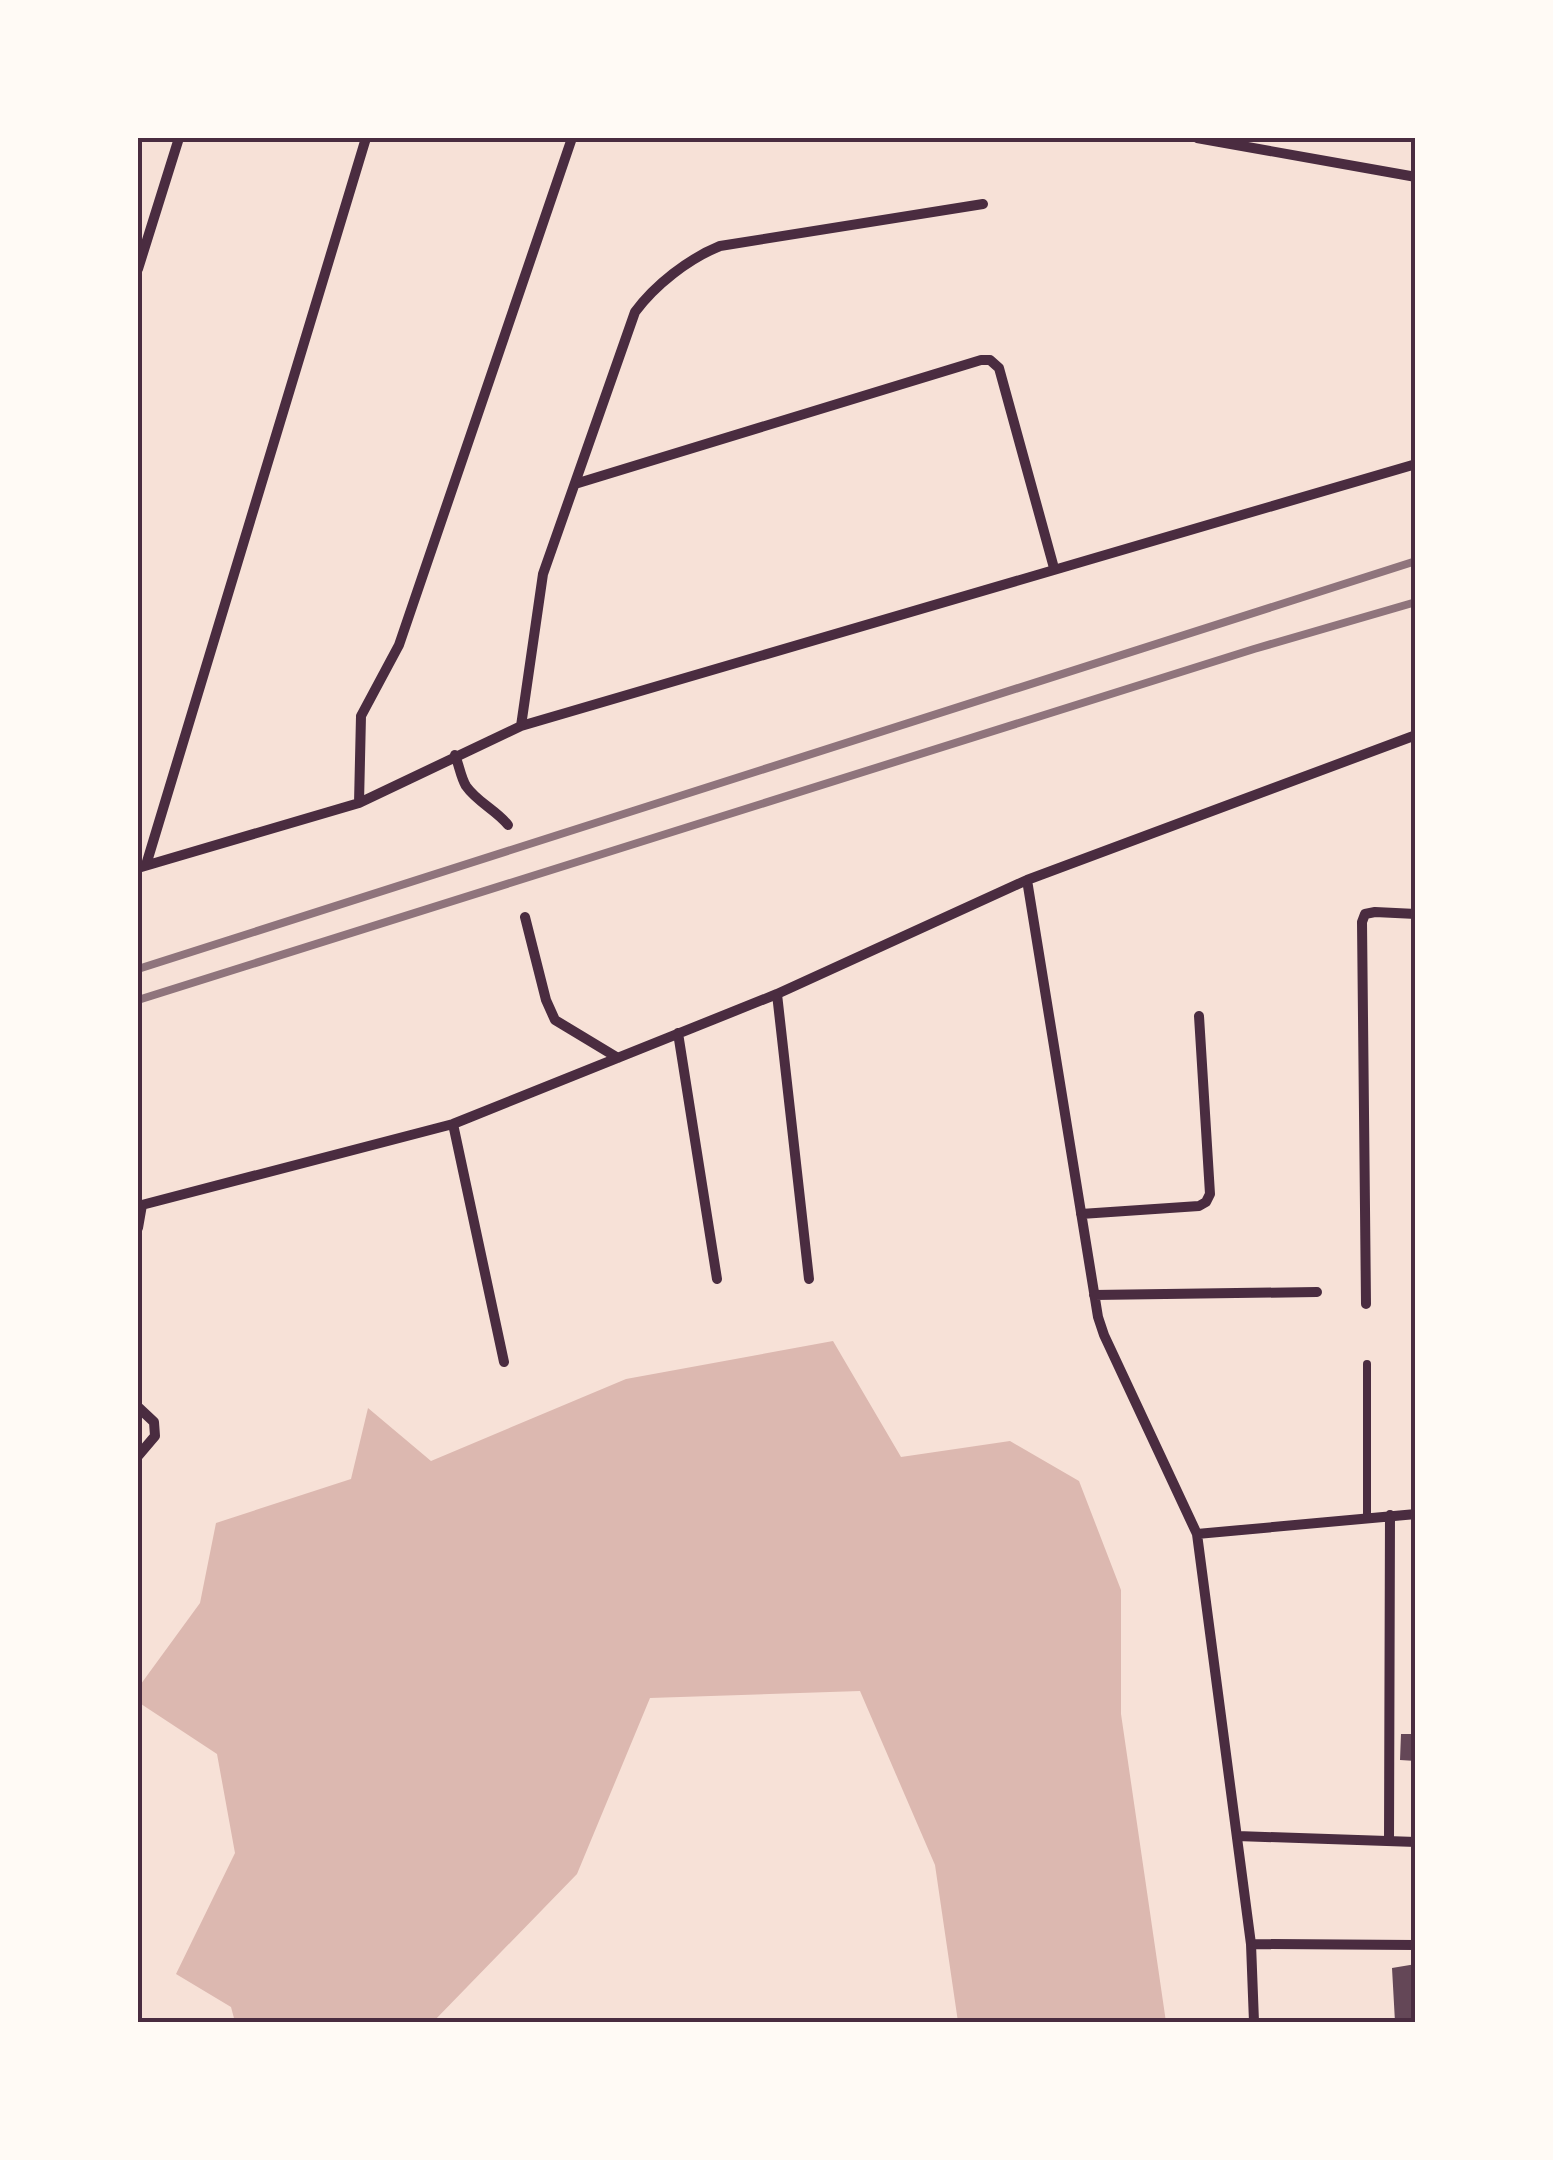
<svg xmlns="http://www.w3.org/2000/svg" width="1553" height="2160" viewBox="0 0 1553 2160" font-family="'Source Sans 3',sans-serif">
	<rect width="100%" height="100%" fill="#f7e1d7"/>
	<!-- water -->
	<path fill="#dcb8b0" d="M833 1341 901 1457 1010 1441 1079 1481 1121 1590V1714L1166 2022H958L935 1865 860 1691 650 1698 577 1874 433 2022H235L231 2007 176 1974 235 1853 217 1754 138 1702V1688L200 1603 216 1523 351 1479 368 1408 431 1461 626 1379Z"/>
	<!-- building -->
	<path fill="#644757" d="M1401 1734H1416V1761L1400 1760Z
		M1416 1964V2022H1395L1392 1968Z"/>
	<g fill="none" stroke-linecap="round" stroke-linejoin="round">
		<!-- service -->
		<path stroke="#4a2c40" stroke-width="8" d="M1367 1517V1364"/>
		<!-- minor -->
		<path stroke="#4a2c40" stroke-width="10" d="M1197 138 1416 177
			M138 269 179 138
			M575 484 981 360H990L999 368 1054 568
			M521 726 543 574 635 312C655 285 688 259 720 246L983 204
			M455 755C459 765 461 778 466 786 477 802 496 810 508 825
			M359 803 361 716 399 645 572 138
			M146 865 366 138
			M138 868 359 803 521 726 1416 464
			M1027 880 1098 1317 1104 1335 1197 1534 1251 1944 1254 2022
			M525 917 546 1000 555 1020 618 1058
			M777 994 809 1279
			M678 1033 717 1279
			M453 1124 504 1362
			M138 1206 453 1124 777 994 1027 880 1416 735
			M1081 1214 1199 1206 1206 1202 1210 1194 1199 1016
			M138 1228 142 1205
			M1094 1295 1317 1292
			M1366 1304 1362 922 1365 914 1375 912 1416 914
			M138 1407 154 1422 155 1436 138 1456
			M1197 1534 1416 1514
			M1237 1836 1416 1842
			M1389 1840 1390 1515
			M1251 1944 1416 1945"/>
		<!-- rail -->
		<path stroke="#8f747c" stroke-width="8" d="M138 969 1416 561
			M138 1000 1254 649 1416 602"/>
	</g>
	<!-- border -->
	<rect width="1553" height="2160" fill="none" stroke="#fffaf5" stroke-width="280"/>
	<rect x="140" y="140" width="1273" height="1880" fill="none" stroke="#4a2c40" stroke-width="4"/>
</svg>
